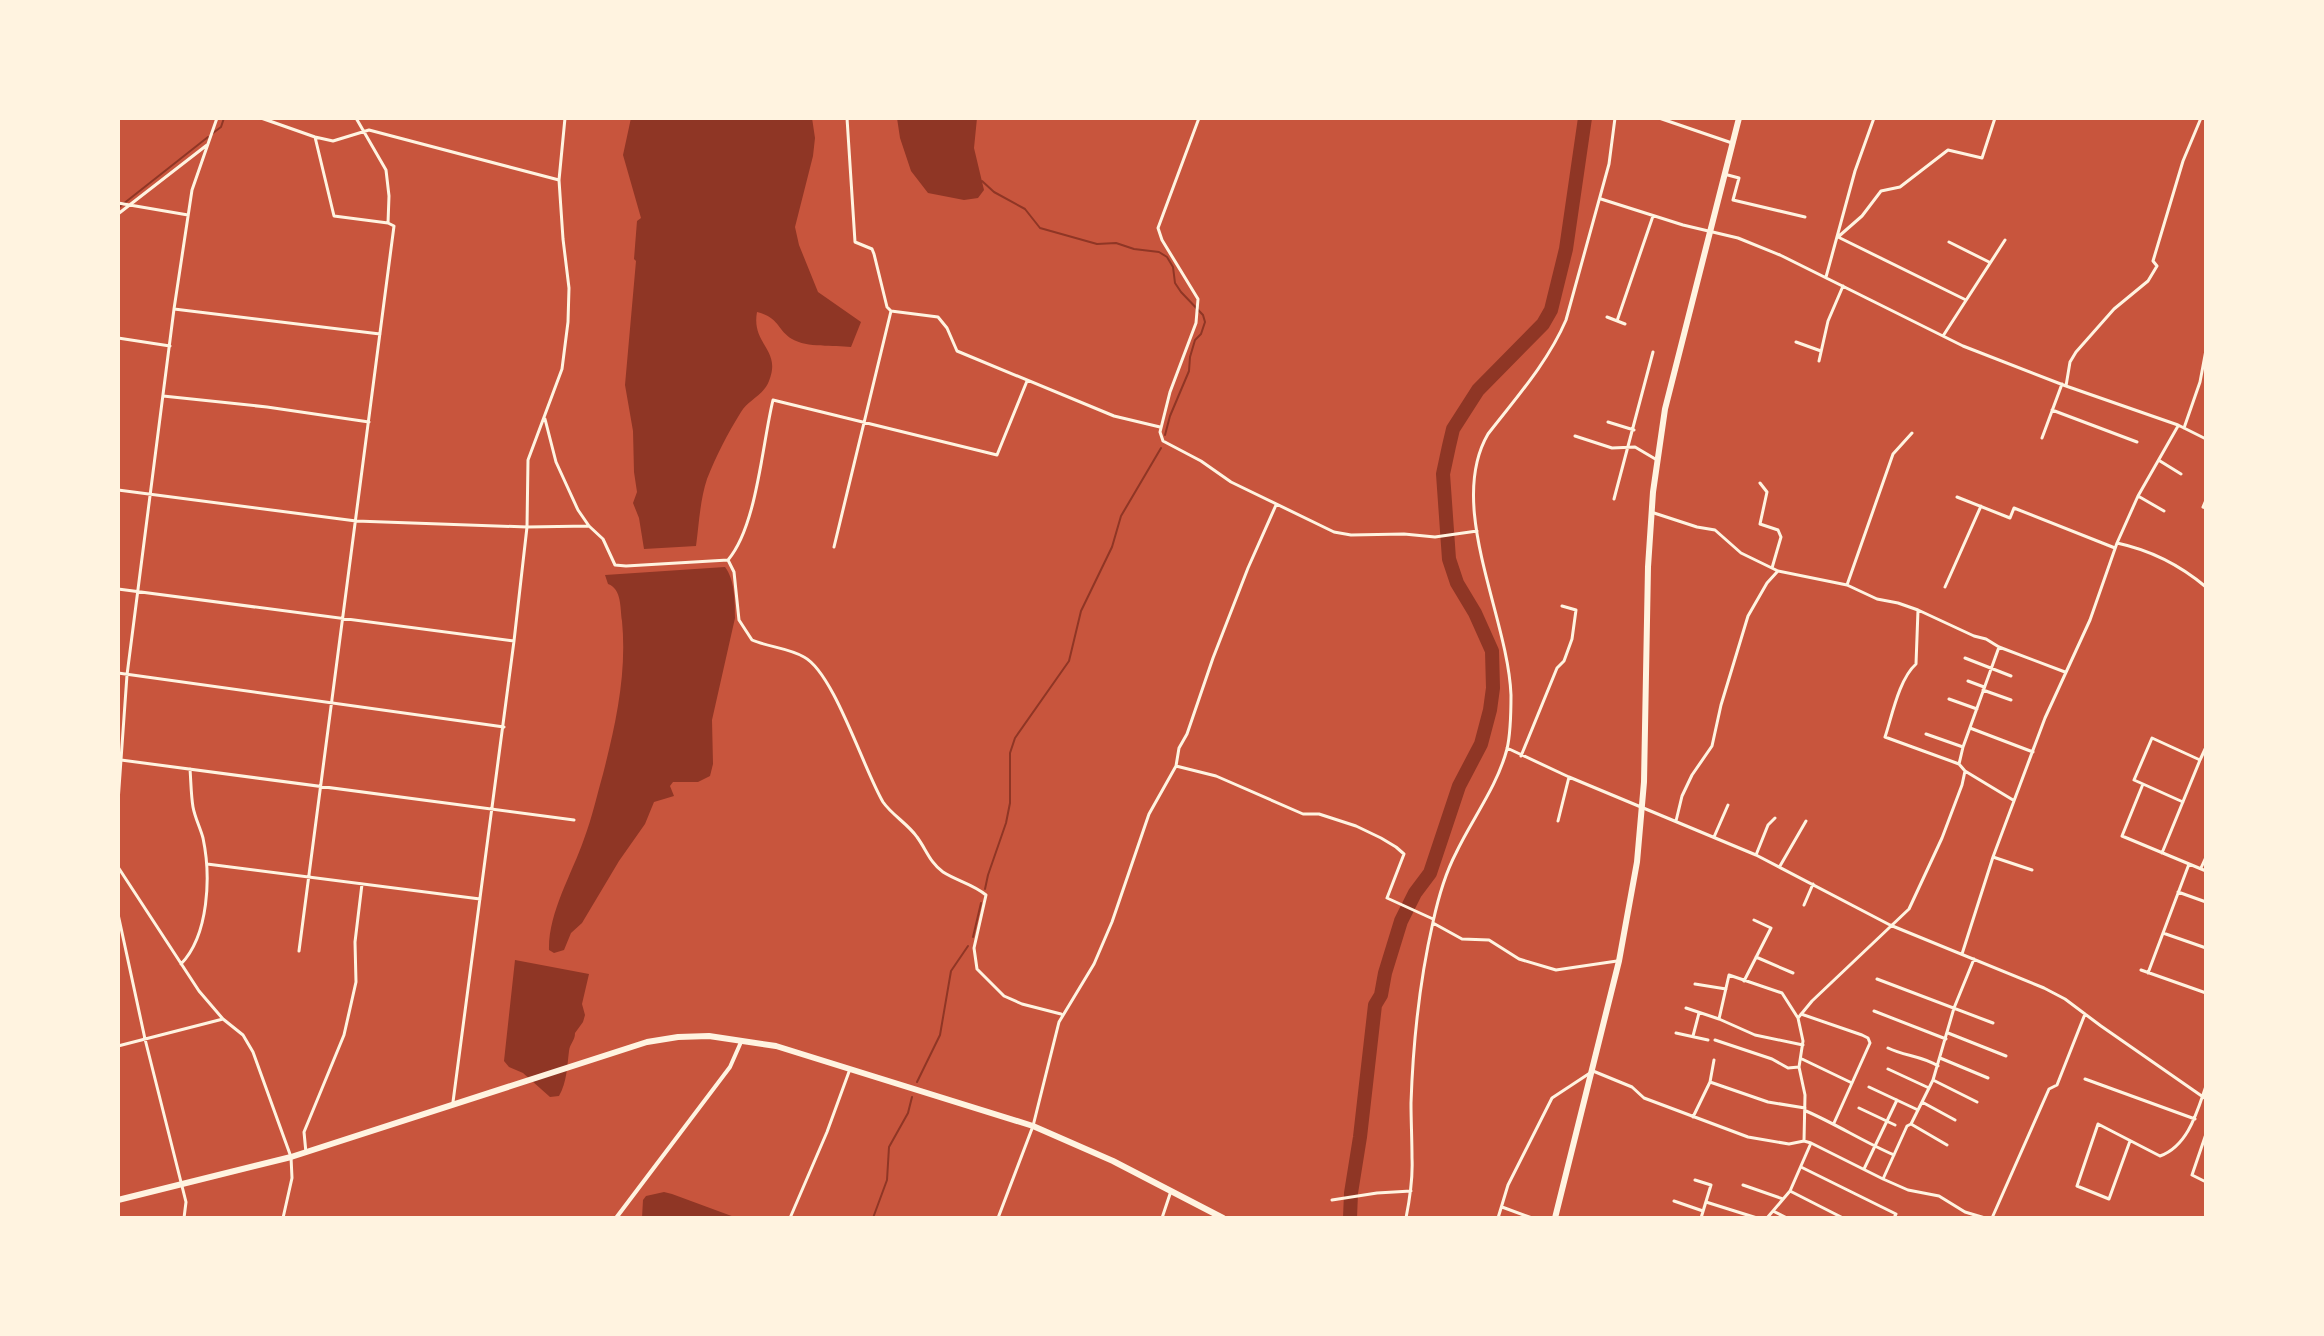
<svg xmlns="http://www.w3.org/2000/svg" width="2324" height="1336" viewBox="0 0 2324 1336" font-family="'Fira Sans',sans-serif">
	<rect width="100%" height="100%" fill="#c8553d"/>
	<!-- water -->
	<path fill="#8f3625" d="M631 118H812L815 138 813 156 795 227 799 245 818 292 861 322 851 347C834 345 807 348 792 339 777 330 780 318 757 312 751 345 782 349 769 381 764 395 748 400 741 412 728 433 716 456 707 479 700 500 699 524 696 546L644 549 639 518 633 503 637 492 634 472 633 431 625 385 636 261 634 259 637 221 641 218 623 155Z
		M897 118H977L974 148 984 190 978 198 964 200 928 193 911 171 900 138Z
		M725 567C735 580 735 602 735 618L712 720 713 764 710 776 698 782H673L670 786 674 796 654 802 645 824 619 861 582 923 571 933 564 950 554 953 549 950C548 913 572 874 584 839 592 818 597 795 603 774 616 723 627 673 622 621 620 608 622 589 608 584L605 575Z
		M515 960 589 974 582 1004 585 1015 583 1022 575 1033C575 1041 570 1043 569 1051 567 1067 567 1082 559 1096L550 1097 523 1073 509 1067 504 1061Z
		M664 1192 672 1194 737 1218H642L643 1200 646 1196Z"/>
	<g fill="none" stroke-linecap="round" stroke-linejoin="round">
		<!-- stream -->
		<path stroke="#8f3625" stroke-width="2" d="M213 133 221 127 224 118
			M982 181 994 192 1025 209 1040 228 1097 244 1116 243 1134 249 1159 252 1167 257 1173 267 1175 283 1181 292 1203 315 1205 322 1201 334 1195 340 1190 357 1189 371 1170 416 1165 435
			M118 208 208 137
			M985 889 988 875 1006 823 1010 803V753L1015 738 1069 661 1081 611 1112 547 1121 516 1161 448
			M973 937 981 903
			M917 1082 940 1035 951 971 968 946
			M873 1218 887 1180 889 1147 908 1113 912 1097"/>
		<!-- river -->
		<path stroke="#8f3625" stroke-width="14" d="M1350 1218 1351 1193 1360 1137 1375 1005 1381 995 1385 973 1401 921 1415 893 1430 873 1459 786 1481 744 1490 710 1493 688 1492 651 1475 613 1457 583 1449 559 1443 474 1449 446 1453 429 1478 390 1543 324 1551 310 1566 249 1585 118"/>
		<!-- minor -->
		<path stroke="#fff3e0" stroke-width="3" d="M261 118 315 137 333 141 369 130 559 180
			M1199 118 1158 228 1162 240 1198 299 1196 323 1170 392 1160 432 1163 441 1201 461 1231 482 1334 532 1351 535 1404 534 1435 537 1477 531
			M1659 118 1732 143
			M315 137 334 216 388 223
			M1724 174 1739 178 1733 200 1805 217
			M1601 199 1683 225 1738 238 1780 255 1963 346 2066 386 2178 425 2206 439
			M118 203 188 215
			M118 214 207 145
			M1949 242 1989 262
			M1826 277 1855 171 1874 118
			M1966 300 1838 237 1862 216 1881 191 1900 187 1948 150 1982 158 1995 118
			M174 309 380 334
			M891 311 938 317 947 328 957 351 1114 416 1160 427
			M1607 317 1625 324
			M1617 321 1653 216
			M1943 336 2005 240
			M118 338 170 346
			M1796 342 1821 351
			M1819 361 1828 321 1843 286
			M2066 386 2070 362 2076 352 2114 309 2148 281 2157 266 2153 261 2183 161 2201 118
			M163 396 267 407 369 422
			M2052 410 2137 442
			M545 419 556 462 578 510 589 526 603 539 615 565 626 566 728 560C757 526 762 445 773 400L997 455 1027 381
			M1608 422 1634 430
			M2184 428 2200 382 2206 350
			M1575 436 1612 448 1635 447 1657 460
			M2042 438 2062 384
			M2160 461 2181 474
			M1760 483 1767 492 1760 524 1778 530 1781 537 1772 568
			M118 490 356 521 527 527 589 526
			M2138 496 2164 511
			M1957 497 2010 518 2014 508 2115 548
			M1614 499 1653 352
			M2206 500 2203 507 2206 508
			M1651 512 1697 527 1715 530 1741 553 1778 571 1847 585 1877 599 1898 603 1918 610 1974 636 1986 639 1999 647 2065 672
			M2117 543C2150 550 2181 566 2206 587
			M834 547 891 311 887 307 874 254 872 249 855 242 847 118
			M728 560 734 572 739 620 752 640C768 647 789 648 804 657 834 673 863 768 883 802 892 815 908 824 917 837 926 849 930 863 943 872 957 881 973 884 986 895L974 948 977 969 1004 996 1022 1004 1061 1014
			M1847 585 1893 454 1912 433
			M1945 587 1981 506
			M118 589 514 641
			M1965 658 2011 676
			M118 673 504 727
			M1968 681 1984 687
			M1983 690 2011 700
			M1949 699 1977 709
			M1970 728 2033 752
			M1926 734 1963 747
			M2206 747 2200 760 2152 738 2134 780 2143 784 2122 836 2206 871
			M1507 748 1569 777 1756 855 1890 925 2044 988 2065 999 2101 1026 2206 1099
			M1521 756 1557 668 1564 661 1572 639 1576 610 1562 606
			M121 760 574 820
			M1959 764 1963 747 1999 647
			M1176 766 1216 776 1303 814H1319L1356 826 1381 838 1396 847 1404 854 1387 898 1433 919
			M1965 771 2013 800
			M2143 784 2183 802
			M118 802 127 675 174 309 192 190 217 118
			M1558 821 1569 777
			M1676 821 1682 796 1692 775 1712 746 1721 705 1748 616 1767 583 1777 572
			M1714 837 1728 805
			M2162 853 2200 760
			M1756 855 1768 825 1775 818
			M1993 857 2032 870
			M207 864 480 899
			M1780 866 1806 821
			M118 867 199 991 223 1019 243 1035 253 1052 291 1157 292 1178 283 1218
			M2201 868 2206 857
			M2178 892 2206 902
			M1804 905 1813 884
			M118 914 145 1039 186 1202 184 1218
			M1433 923 1462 939 1489 940 1519 959 1556 970 1617 961
			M2163 933 2206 948
			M299 951 394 226 388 223 389 196 386 170 356 118
			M1962 954 1993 857 2045 718 2090 620 2117 543 2138 496 2178 426
			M1756 957 1793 973
			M181 964C209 935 211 876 203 838 200 827 195 818 193 807 191 795 191 782 190 769
			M2141 970 2206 993
			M2148 973 2189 864
			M1877 979 1993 1023
			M1744 981 1771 928 1754 920
			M1695 984 1726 989
			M1686 1008 1719 1019 1755 1035 1803 1045
			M1874 1011 1946 1039
			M1801 1014 1862 1035 1868 1038 1870 1043 1834 1123
			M1719 1019 1729 975 1782 993 1798 1018
			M1676 1033 1708 1040
			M1948 1033 2006 1056
			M1693 1036 1699 1013
			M1715 1040 1772 1059 1788 1068 1799 1067
			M118 1046 223 1019
			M1888 1048C1904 1056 1923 1056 1938 1066
			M1940 1058 1988 1078
			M1802 1059 1852 1083
			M1888 1069 1929 1088
			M2085 1079 2195 1119
			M1933 1080 1977 1102
			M1710 1082 1768 1102 1805 1108
			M1869 1087 1918 1110
			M453 1102 514 641 527 527 528 460 562 369 568 322 569 288 563 239 559 180 565 118
			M1922 1102 1955 1120
			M1859 1108 1895 1125
			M1806 1111C1836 1124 1864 1142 1894 1155
			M1693 1117 1710 1082 1714 1060
			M1911 1124 1947 1145
			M2206 1134 2192 1175 2206 1182
			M1804 1141 1805 1095 1799 1067 1803 1041 1798 1018 1812 1001 1909 909 1942 838 1962 785 1965 771 1959 764 1885 737C1892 716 1899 679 1916 664L1918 610
			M2130 1141 2109 1199 2077 1186 2098 1124 2160 1156C2188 1146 2197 1112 2206 1086
			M306 1153 304 1132 344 1035 356 982 355 942 362 884
			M1801 1167 1896 1214 1894 1218
			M1864 1169 1897 1100
			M1883 1179 1907 1126 1911 1124 1933 1080 1954 1008 1974 959
			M1695 1180 1711 1185 1701 1218
			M1743 1185 1783 1199
			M1790 1191 1843 1218
			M1332 1200 1377 1193 1411 1191
			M1674 1201 1703 1211
			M1706 1202 1757 1218
			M1502 1207 1532 1218
			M1773 1211 1787 1218
			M790 1218 827 1132 850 1069
			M998 1218 1033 1126 1059 1022 1094 964 1112 922 1149 814 1176 766 1179 748 1187 734 1213 658 1248 568 1276 505
			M1162 1218 1171 1191
			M1406 1218C1410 1198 1413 1178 1412 1158 1412 1139 1411 1121 1411 1103 1413 1044 1420 979 1433 922 1438 899 1445 874 1456 853 1472 819 1497 787 1507 749 1511 732 1511 712 1511 695 1508 616 1446 506 1488 434 1516 398 1548 362 1566 320L1609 164 1615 118
			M1498 1218 1508 1185 1552 1098 1593 1071 1632 1087 1644 1098 1748 1137 1789 1144 1804 1141 1811 1143 1883 1179 1908 1190 1939 1196 1965 1212 1985 1218
			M1767 1218 1790 1191 1811 1143
			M1992 1218 2049 1089 2057 1085 2085 1014"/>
		<!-- tertiary -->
		<path stroke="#fff3e0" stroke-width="4" d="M616 1218 730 1067 741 1042"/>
		<!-- primary -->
		<path stroke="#fff3e0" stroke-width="6" d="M118 1200 291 1157 647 1042 678 1037 709 1036 776 1046 1033 1126 1113 1161 1223 1218
			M1555 1218 1619 961 1637 862 1644 782 1648 567 1653 492 1665 409 1739 118"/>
	</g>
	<!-- border -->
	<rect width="2324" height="1336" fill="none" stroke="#fff3e0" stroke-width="240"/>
</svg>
